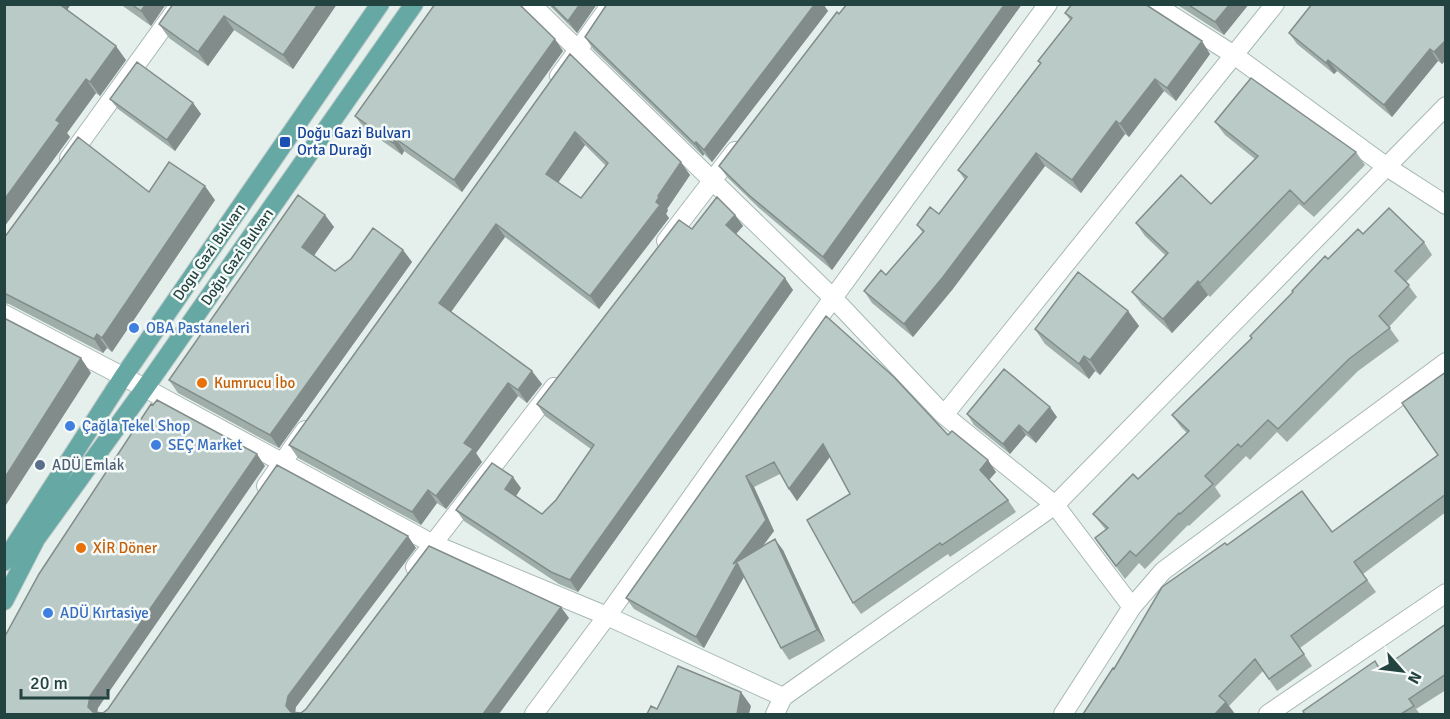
<svg xmlns="http://www.w3.org/2000/svg" width="1450" height="719" viewBox="0 0 1450 719" font-family="Signika,sans-serif">
	<rect width="100%" height="100%" fill="#e5efec"/>
	<g fill="none" stroke-linecap="round" stroke-linejoin="round">
		<defs>
			<path id="street" d="M531 4 833 298 944 415 1055 505 1132 607
				M1154 4 1234 55 1387 167 1446 205
				M559 76 611 4
				M69 158 180 4
				M666 241 735 151
				M4 314 145 388 433 544 607 616 783 697
				M944 415 1275 4
				M266 486 305 430
				M415 567 554 387
				M534 714 607 616 833 298 1048 4
				M775 714 783 697 1055 505 1446 106
				M1063 714 1132 607 1163 571 1446 362
				M1268 714 1446 593"/>
			<path id="primary" d="M4 562 123 377 380 4
				M4 601 36 539 145 388 414 4"/>
		</defs>
		<!-- street casing -->
		<use href="#street" stroke="#a7b8b5" stroke-width="20"/>
		<!-- primary casing -->
		<use href="#primary" stroke="#c1caca" stroke-width="20"/>
		<!-- street -->
		<use href="#street" stroke="#fff" stroke-width="18"/>
		<!-- primary -->
		<use href="#primary" stroke="#66a8a3" stroke-width="18"/>
	</g>
	<!-- wall -->
	<path fill="#a0aeaa" fill-rule="evenodd" d="M4 4H71L67 10 126 60 100 96 96 93 67 133 70 137 4 227Z
		M120 4H166L151 26Z
		M173 4H337L293 69 234 30 208 66 169 38 159 24Z
		M435 4H521V6L563 51 462 192 404 151 402 155 364 128 355 116Z
		M548 4H597L577 33Z
		M607 4H823L828 11 712 162 704 154 703 156 593 49 585 37Z
		M847 4H1022L832 270 759 208 728 178 719 166Z
		M1176 4H1249L1224 35Z
		M1446 4V60L1442 64 1438 61 1392 117 1337 71 1334 74 1297 44 1289 33Z
		M1065 13 1210 54 1176 101 1164 91 1129 137 1125 134 1081 193 1045 166 952 290 913 337 872 303 864 291 886 275 923 233 917 225 939 214 965 180 958 170 1040 64 1038 61 1070 20Z
		M570 54 690 175 667 209 668 210 666 214 669 218 599 309 505 237 451 312 542 384 527 403 518 396 476 453 482 462 446 509 437 503 421 525 298 458 289 445ZM585 145 606 166 581 198 558 182Z
		M110 99 193 103 201 114 175 151 118 109Z
		M1215 122 1356 152 1365 165 1314 217 1299 204 1210 297 1208 295 1172 333 1142 305 1132 292 1165 255 1145 236 1136 223 1211 204 1255 159 1225 135Z
		M149 192 215 200 112 352 107 348 103 353 9 304 4 303V238Z
		M325 215 334 227 314 255 335 271 403 250 412 262 279 448 178 393 169 380Z
		M735 215 743 226 736 234 793 290 578 592 559 584 464 521 456 510 521 488 516 496 542 514 556 500 591 449 545 416 537 404 692 229Z
		M1363 234 1424 242 1432 255 1406 282 1417 297 1389 327 1399 341 1358 371 1287 442 1277 432 1250 460 1246 456 1215 487 1221 496 1189 526 1188 525 1145 569 1139 563 1125 579 1095 538 1106 530 1093 514 1138 479 1187 433 1181 427 1172 415 1252 338 1250 336 1328 259Z
		M1128 311 1139 326 1100 375 1095 371 1089 379 1045 344 1035 329Z
		M826 316 948 435 996 472 989 480 1008 500 1016 512 950 557 948 554 861 614 853 603 850 494 830 457 797 501 789 489 780 474 754 487 774 531 763 546 783 550 825 641 789 660 781 648 744 577 704 648 634 609 626 598Z
		M1446 372V512L1363 574 1376 592 1300 648 1312 666 1277 691 1263 671 1229 706 1235 714 1114 669 1227 545 1332 532 1438 455Z
		M967 414 1057 417 1036 443 1026 435 1010 454 974 425Z
		M1446 624V690L1416 709 1420 714H1302L1375 661 1381 669Z"/>
	<!-- shaded-wall -->
	<path fill="#828d8b" d="M56 4H71L64 15Z
		M146 4H166L151 26 141 11Z
		M318 4H337L293 69 283 55Z
		M580 4H597L577 33 568 21Z
		M815 4H823L828 11 712 162 704 150Z
		M1005 4H1022L832 270 823 257Z
		M1230 4H1249L1224 35 1215 22Z
		M224 16 234 30 208 66 198 52Z
		M555 39 563 51 462 192 454 180Z
		M1446 40V60L1442 64 1434 52Z
		M1202 41 1210 54 1176 101 1167 88Z
		M116 46 126 60 100 96 90 82Z
		M1430 49 1438 61 1392 117 1384 105Z
		M1328 60 1337 71 1334 74 1326 63Z
		M86 79 96 93 67 133 70 137 4 227V200L56 120Z
		M1155 79 1164 91 1129 137 1120 124Z
		M193 103 201 114 175 151 167 140Z
		M1116 121 1125 134 1081 193 1072 180Z
		M575 132 585 145 555 187 546 174Z
		M396 139 404 151 402 155 393 143Z
		M696 142 704 154 703 156 695 144Z
		M1036 153 1045 166 952 290 913 337 904 324Z
		M681 162 690 175 667 209 668 210 666 214 669 218 599 309 590 296 656 202 658 196Z
		M205 186 215 200 112 352 102 338Z
		M325 215 334 227 311 260 302 247Z
		M735 215 743 226 734 236 726 225Z
		M496 224 505 237 448 316 439 303Z
		M403 250 412 262 279 448 270 435Z
		M785 278 793 290 578 592 570 580Z
		M1198 281 1208 295 1172 333 1163 319Z
		M1128 311 1139 326 1100 375 1090 360Z
		M97 334 107 348 103 353 94 339Z
		M1084 356 1095 371 1089 379 1079 364Z
		M81 358 91 373 4 508V479Z
		M532 371 542 384 527 403 518 390Z
		M508 383 518 396 476 453 482 462 446 509 436 496 464 443Z
		M1050 407 1057 417 1036 443 1028 433Z
		M1019 425 1026 435 1010 454 1003 444Z
		M823 444 831 455 797 501 789 489Z
		M257 454 265 466 98 708 97 714H94L88 707 90 696Z
		M988 460 996 472 988 481 980 470Z
		M746 476 754 487 774 531 743 572 745 575 704 648 696 637 733 564Z
		M513 477 521 488 513 501 505 489Z
		M428 490 437 503 421 525 412 512Z
		M408 536 416 548 296 707 295 714H292L286 706 288 696Z
		M775 539 783 550 825 641 817 630Z
		M561 607 569 618 499 714H483Z
		M741 692 751 706 749 714H737Z
		M1226 702 1235 714H1215Z"/>
	<!-- building -->
	<path fill="#bacac6" stroke="#828d8b" stroke-width="1.5" fill-rule="evenodd" d="M4 4H59L116 46 90 82 86 79 56 120 60 123 4 200Z
		M131 4H146L141 11Z
		M173 4H318L283 55 224 16 198 52 159 24Z
		M435 4H519L555 39 454 180 396 139 393 143 355 116Z
		M551 4H580L568 21Z
		M607 4H815L704 150 696 142 695 144 585 37Z
		M847 4H1005L823 257 750 196 719 166 837 12 839 14Z
		M1072 4H1145L1202 41 1167 88 1155 79 1120 124 1116 121 1072 180 1036 153 943 277 904 324 864 291 881 270 886 275 924 231 917 225 930 207 939 214 967 177 958 170 1041 63 1038 61 1072 18 1065 13Z
		M1187 4H1230L1215 22Z
		M1312 4H1446V40L1434 52 1430 49 1384 105 1328 60 1326 63 1289 33Z
		M570 54 681 162 658 196 659 197 656 202 660 205 590 296 496 224 439 303 532 371 518 390 508 383 464 443 473 449 436 496 428 490 412 512 289 445ZM575 132 608 163 581 198 546 174Z
		M137 62 193 103 167 140 110 99Z
		M1251 78 1356 152 1304 204 1290 190 1200 283 1198 281 1163 319 1132 292 1168 253 1136 223 1181 175 1211 204 1258 156 1215 122Z
		M78 137 149 192 169 162 205 186 102 338 97 334 94 339 4 293V238Z
		M298 195 325 215 302 247 335 271 351 259 373 228 403 250 270 435 169 380Z
		M717 197 735 215 726 225 785 278 570 580 551 572 456 510 492 463 513 477 505 489 542 514 556 500 594 445 537 404 679 220 692 229Z
		M1389 208 1424 242 1395 271 1409 285 1379 316 1390 328 1349 359 1278 429 1268 420 1241 447 1238 444 1205 476 1213 484 1180 514 1179 513 1136 556 1130 551 1116 566 1095 538 1108 528 1093 514 1133 474 1138 479 1189 431 1172 415 1252 338 1250 336 1293 292 1292 291 1325 256 1328 259 1358 229 1363 234Z
		M1078 272 1128 311 1090 360 1084 356 1079 364 1035 329Z
		M826 316 894 377 948 435 952 431 988 460 980 470 1008 500 942 545 940 543 853 603 807 520 850 494 823 444 789 489 774 462 746 476 766 520 733 564 775 539 817 630 781 648 737 563 696 637 626 598Z
		M4 318 81 358 4 479Z
		M1004 369 1050 407 1028 433 1019 425 1003 444 967 414Z
		M1446 372V494L1354 562 1367 580 1291 636 1304 654 1269 679 1255 659 1219 696 1226 702 1215 714H1083L1113 668 1114 669 1162 587 1225 543 1227 545 1302 491 1332 532 1438 455 1402 403Z
		M157 400 257 454 90 696 88 707 93 712 103 713 108 709 277 465 408 536 288 696 286 706 291 712 301 713 306 709 429 546 561 607 483 714H4V638L39 574 151 404 153 405Z
		M1446 624V674L1409 699 1414 706 1401 714H1302L1304 713 1303 711 1375 661 1380 670Z
		M678 666 741 692 737 714H647L651 706 657 709Z"/>
	<!-- markers -->
	<rect fill="#1a4fb4" stroke="#f6fbf9" stroke-width="2" x="279" y="136" width="12" height="12" rx="3"/>
	<g fill="#3f7fe0" stroke="#f6fbf9" stroke-width="2">
		<circle cx="134" cy="328" r="6"/>
		<circle cx="70" cy="426" r="6"/>
		<circle cx="156" cy="445" r="6"/>
		<circle cx="48" cy="613" r="6"/>
	</g>
	<g fill="#e8710a" stroke="#f6fbf9" stroke-width="2">
		<circle cx="202" cy="383" r="6"/>
		<circle cx="81" cy="548" r="6"/>
	</g>
	<circle fill="#5c6f8a" stroke="#f6fbf9" stroke-width="2" cx="40" cy="465" r="6"/>
	<g text-anchor="middle" stroke-width="5" stroke-linejoin="round" paint-order="stroke">
		<!-- transit labels -->
		<g font-size="15" fill="#164399" stroke="#f6fbf9" text-anchor="start">
			<text x="297" y="138">Doğu Gazi Bulvarı<tspan x="297" dy="17">Orta Durağı</tspan></text>
		</g>
		<!-- street labels -->
		<g font-size="15" fill="#224340" stroke="#f6fbf9">
			<text transform="translate(209 252) rotate(-55)" y="5">Dogu Gazi Bulvarı</text>
			<text transform="translate(237 257) rotate(-55)" y="5">Doğu Gazi Bulvarı</text>
		</g>
		<!-- shop labels -->
		<g font-size="15" fill="#366cbe" stroke="#f6fbf9" text-anchor="start">
			<text x="146" y="333">OBA Pastaneleri</text>
			<text x="82" y="431">Çağla Tekel Shop</text>
			<text x="168" y="450">SEÇ Market</text>
			<text x="60" y="618">ADÜ Kırtasiye</text>
		</g>
		<!-- food labels -->
		<g font-size="15" fill="#c56008" stroke="#f6fbf9" text-anchor="start">
			<text x="214" y="388">Kumrucu İbo</text>
			<text x="93" y="553">XİR Döner</text>
		</g>
		<!-- service labels -->
		<g font-size="15" fill="#4e5e75" stroke="#f6fbf9" text-anchor="start">
			<text x="52" y="470">ADÜ Emlak</text>
		</g>
	</g>
	<!-- border -->
	<rect width="1450" height="719" fill="none" stroke="#224340" stroke-width="12"/>
	<!-- north arrow -->
	<g transform="translate(1402 671) rotate(118)" stroke="#f6fbf9" stroke-width="4.5" paint-order="stroke">
	<path d="M0-4.5L10 22L0 15L-10 22Z" fill="#224340"/>
	<text y="-9" font-size="16" font-weight="bold" text-anchor="middle" fill="#224340">N</text>
	</g>
	<!-- scale -->
	<path d="M21 689v9h87v-9" fill="none" stroke="#224340" stroke-width="3"/>
	<text x="30" y="689" font-size="18" fill="#224340" stroke="#f6fbf9" stroke-width="4.5" paint-order="stroke">20 m</text>
</svg>
